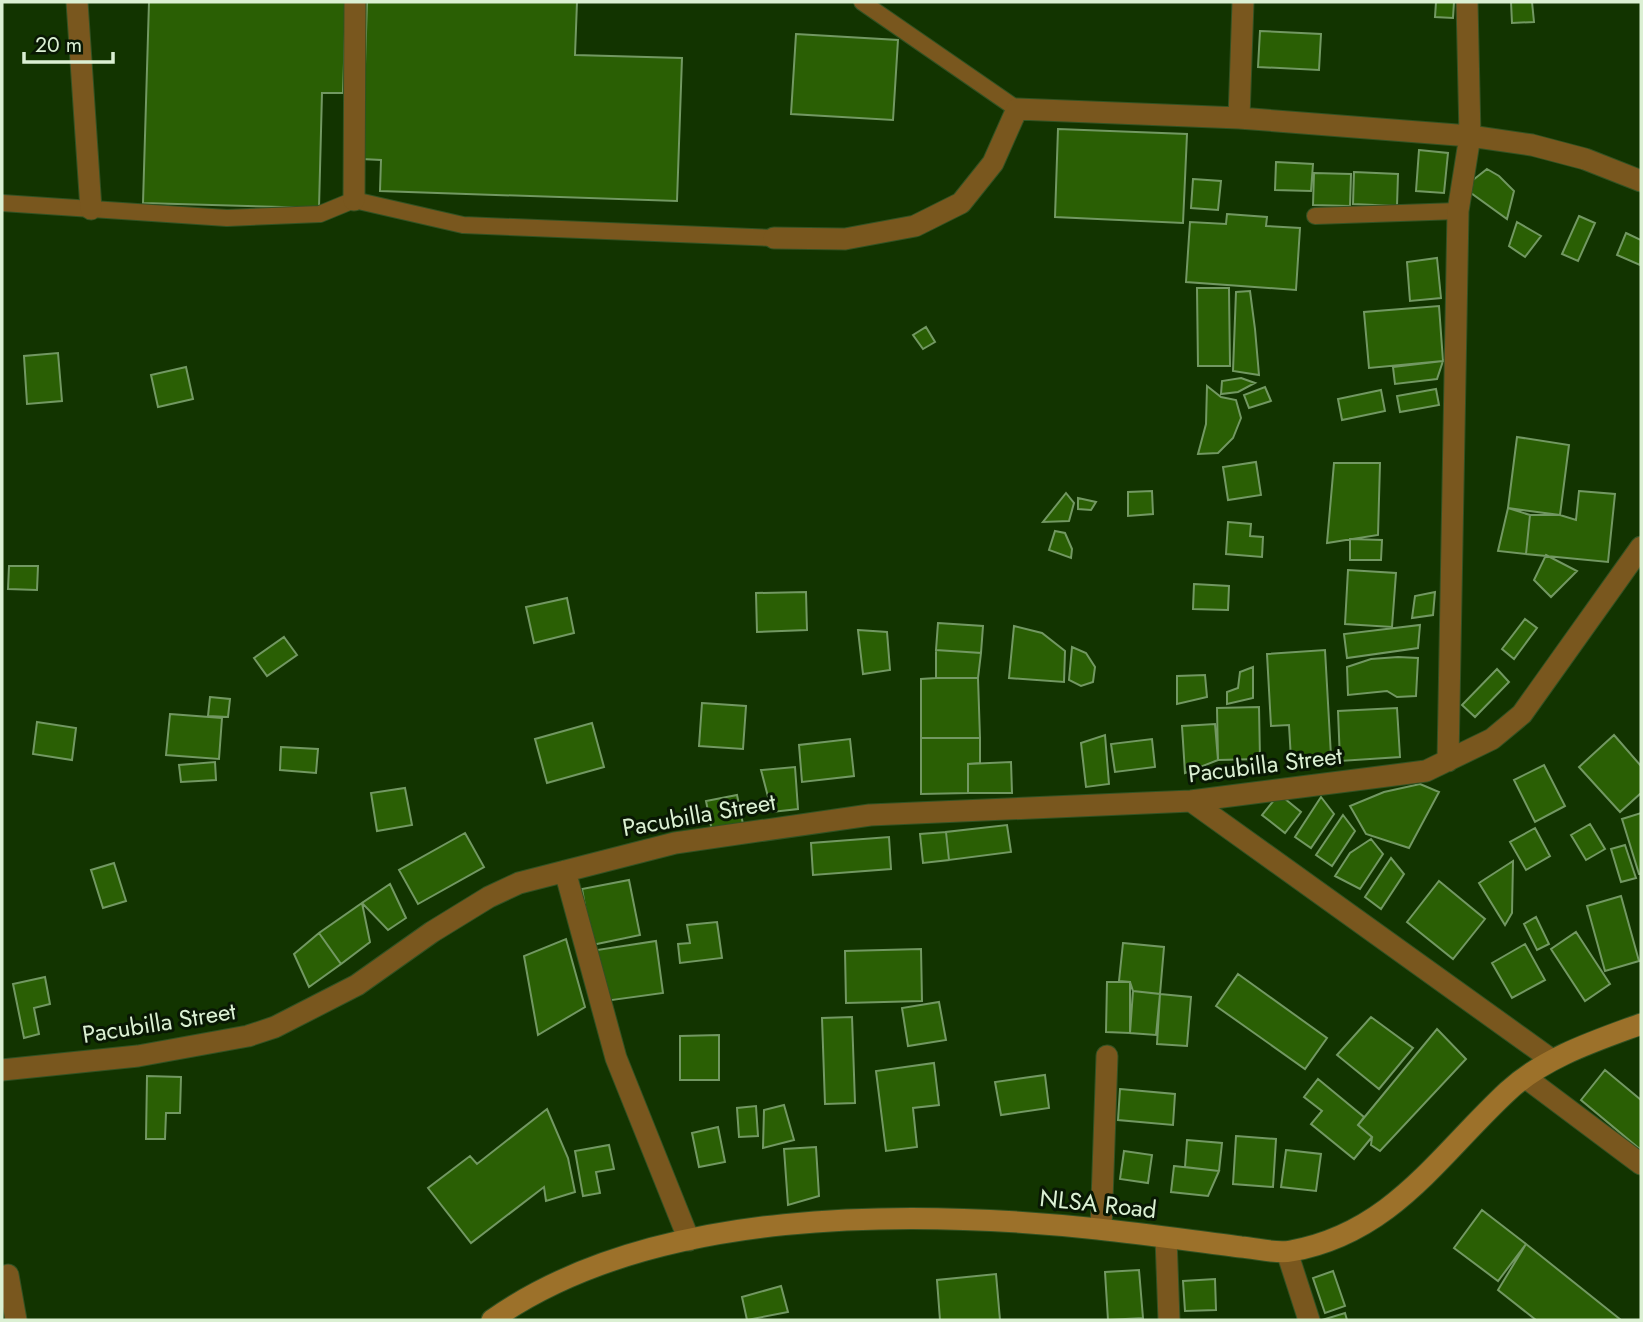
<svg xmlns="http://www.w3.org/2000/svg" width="1643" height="1322" viewBox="0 0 1643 1322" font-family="Jost,sans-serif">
	<rect width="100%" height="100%" fill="#123400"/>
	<!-- building -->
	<path fill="#2a5f04" stroke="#729862" stroke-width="2" d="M149 2H346L343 93H322L319 208 143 203Z
		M367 2H577L575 55 682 58 677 201 380 191 381 160 362 159Z
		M1436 2H1454L1453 18 1435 17Z
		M1511 2H1532L1534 22 1512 23Z
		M1260 31 1321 34 1319 70 1258 67Z
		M796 34 898 40 893 120 791 114Z
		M1058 129 1187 134 1183 223 1055 217Z
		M1419 150 1448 153 1444 193 1416 191Z
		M1276 162 1313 164 1311 191 1275 190Z
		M1487 169 1499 176 1514 191 1507 219 1471 193 1473 180Z
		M1354 172 1398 174 1397 206 1353 204Z
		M1314 173 1351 174 1350 206 1313 205Z
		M1193 179 1221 181 1218 210 1191 208Z
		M1227 214 1267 217 1266 226 1300 228 1296 290 1186 282 1190 222 1226 224Z
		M1579 216 1595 223 1578 261 1562 254Z
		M1517 222 1541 236 1525 257 1509 246Z
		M1626 233 1641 240 1640 265 1617 255Z
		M1437 258 1441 298 1410 301 1407 262Z
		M1197 288H1229L1230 366H1198Z
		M1250 291 1255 329 1259 375 1233 371 1236 292Z
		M1439 306 1443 361 1369 368 1364 312Z
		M926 327 935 342 923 349 913 335Z
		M58 353 62 401 27 404 24 356Z
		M1443 361 1437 379 1395 384 1393 367Z
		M186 367 193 399 158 407 151 375Z
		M1241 378 1255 383 1238 392 1221 394 1222 381Z
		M1207 386 1221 397 1236 400 1241 418 1233 438 1218 453 1198 454 1206 424Z
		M1265 387 1271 401 1249 408 1244 395Z
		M1436 389 1439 405 1400 412 1397 396Z
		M1381 390 1385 411 1342 420 1338 399Z
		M1517 437 1569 445 1560 515 1508 508Z
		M1256 462 1261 495 1228 500 1223 467Z
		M1334 463H1380L1378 535 1327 543Z
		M1152 491 1153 514 1128 516V492Z
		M1579 491 1615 494 1608 562 1526 554 1530 515H1560L1576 520Z
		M1066 493 1074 503 1069 521 1043 522Z
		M1078 498 1096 502 1091 510 1078 509Z
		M1508 508 1530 515 1526 554 1498 551Z
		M1228 522 1251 524 1250 536 1263 537 1262 557 1226 554Z
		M1055 531 1065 533 1072 549 1071 558 1049 550Z
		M1350 539 1382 540 1381 560H1350Z
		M1546 555 1577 571 1551 597 1534 580Z
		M9 566H38L37 590 8 589Z
		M1348 570 1396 573 1392 627 1345 624Z
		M1194 584 1229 586 1228 610 1193 609Z
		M806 592 807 630 757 632 756 593Z
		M1435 592 1433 615 1412 618 1415 596Z
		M567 598 574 633 534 643 526 607Z
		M1525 619 1537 628 1514 659 1502 649Z
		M938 623 983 626 981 653 936 650Z
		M1420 625 1418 648 1347 658 1344 634Z
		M1014 626 1042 633 1065 651 1064 682 1009 678Z
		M858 630 887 632 890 670 863 674Z
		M284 637 297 655 267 676 254 658Z
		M1072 647 1086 653 1095 667 1093 682 1081 686 1069 680Z
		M936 650 981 653 978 678H936Z
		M1325 650 1331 756 1291 759 1289 725 1271 726 1267 654Z
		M1398 657 1418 658 1416 696 1397 697 1387 691 1348 695 1347 667 1371 659Z
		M1253 667V698L1227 704V692L1238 688 1240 672Z
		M1497 669 1509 682 1475 717 1462 705Z
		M1205 675 1207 697 1177 704V676Z
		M936 678H978L980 738H921V679Z
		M210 697 230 699 228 717 208 716Z
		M702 703 746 706 743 749 699 746Z
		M1259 707 1260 759 1218 760 1217 708Z
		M1397 708 1400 757 1340 761 1338 711Z
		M170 714 222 718 219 759 166 755Z
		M37 722 76 728 72 760 33 754Z
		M592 723 604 767 547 783 535 739Z
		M1215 724 1218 760 1185 773 1182 726Z
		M1105 735 1109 784 1086 787 1081 743Z
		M1614 735 1641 766V793L1620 812 1579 767Z
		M921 738H980V763L968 764V793L921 794Z
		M850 739 854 776 802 782 799 745Z
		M1152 739 1155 767 1115 772 1111 744Z
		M281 747 318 749 316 773 280 770Z
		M215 762 216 780 181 782 179 765Z
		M1011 762 1012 793H968V764Z
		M1544 765 1565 806 1535 822 1514 780Z
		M795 767 798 809 772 812 761 770Z
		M1420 784 1439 792 1409 848 1366 834 1350 806 1384 792Z
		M405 788 412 825 377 831 371 793Z
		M1279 794 1301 812 1285 833 1262 815Z
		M737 795 743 824 712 831 706 801Z
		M1321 797 1334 814 1311 848 1295 837Z
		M1641 813V874H1639L1622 819Z
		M1343 815 1355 831 1332 866 1316 855Z
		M1590 824 1605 849 1586 860 1571 835Z
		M1007 825 1011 852 949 860 946 832Z
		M1535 828 1550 856 1526 870 1510 842Z
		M946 832 949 860 923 863 920 834Z
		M465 833 484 867 418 904 399 870Z
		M889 837 891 869 813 875 811 843Z
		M1371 839 1383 854 1360 889 1335 876 1350 853Z
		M1625 845 1636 878 1621 882 1611 849Z
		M1391 858 1404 874 1381 909 1365 897Z
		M1513 861 1512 913 1505 925 1479 883Z
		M114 863 126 901 103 908 91 870Z
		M629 880 640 935 592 945 582 889Z
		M1439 881 1485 919 1453 959 1407 922Z
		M390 884 406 918 388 930 362 903Z
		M1621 896 1639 961 1605 971 1587 906Z
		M362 903 370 942 341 964 319 933Z
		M1536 917 1549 944 1537 950 1524 924Z
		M717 922 722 958 680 963 678 944 690 943 687 925Z
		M1576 932 1610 984 1585 1001 1551 949Z
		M319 933 341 964 309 987 294 954Z
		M566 939 585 1007 538 1035 524 956Z
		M656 941 663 993 605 1001 597 950Z
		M1123 943 1164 947 1160 994 1133 991 1130 982 1119 981Z
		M1525 944 1545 980 1512 998 1492 963Z
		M921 949 922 1001 846 1003 845 951Z
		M1238 974 1327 1038 1305 1069 1216 1006Z
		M45 977 50 1004 34 1008 39 1034 24 1038 13 984Z
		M1107 982H1130V1033L1106 1032Z
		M1133 991 1160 994 1156 1035 1130 1033Z
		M1160 994 1191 997 1187 1046 1157 1044Z
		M939 1002 946 1040 908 1046 902 1008Z
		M852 1017 855 1103 825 1104 822 1018Z
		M1371 1017 1413 1048 1379 1089 1337 1055Z
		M1437 1029 1466 1059 1380 1151 1371 1145 1372 1137 1358 1125Z
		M719 1035V1080H680V1036Z
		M934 1063 939 1105 913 1108 917 1147 886 1151 876 1071Z
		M1605 1070 1641 1100V1150L1581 1100Z
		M1045 1075 1049 1108 1001 1115 995 1082Z
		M147 1076 181 1077 180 1113H166L165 1139H146Z
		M1318 1079 1364 1117 1358 1125 1372 1137 1354 1159 1311 1124 1322 1111 1304 1097Z
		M1120 1089 1175 1094 1173 1125 1118 1120Z
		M784 1105 794 1140 763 1148 764 1110Z
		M756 1106 758 1136 739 1137 737 1108Z
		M547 1109 568 1158 575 1192 546 1201 544 1187 471 1243 428 1188 470 1156 477 1164Z
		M718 1127 725 1162 699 1167 692 1133Z
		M1236 1136 1276 1139 1273 1187 1233 1184Z
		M1187 1140 1222 1143 1219 1171 1185 1167Z
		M609 1145 614 1169 596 1172 600 1193 583 1196 575 1151Z
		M816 1147 819 1196 788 1205 784 1149Z
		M1286 1150 1321 1154 1316 1191 1281 1187Z
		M1124 1151 1152 1155 1148 1183 1120 1179Z
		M1174 1166 1219 1171 1208 1196 1171 1192Z
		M1482 1210 1526 1244 1498 1281 1454 1248Z
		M1526 1244 1621 1320H1536L1498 1290Z
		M1139 1270 1143 1318 1108 1320 1105 1272Z
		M1333 1271 1345 1306 1325 1313 1313 1278Z
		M996 1274 1000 1320H940L937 1280Z
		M1215 1279 1216 1310 1185 1311 1183 1281Z
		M781 1286 788 1312 747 1320 742 1297Z
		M1345 1313 1347 1320H1322Z"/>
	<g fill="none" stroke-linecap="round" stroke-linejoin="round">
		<defs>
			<path id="lane" d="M862 2 1017 109
				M2 203 227 218 320 214 354 200 463 225 774 238
				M1315 216 1458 211"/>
			<path id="street" d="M77 2 91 209
				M1239 118 1243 2
				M354 200 355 2
				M774 238 845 239 915 226 961 203 993 163 1017 109 1239 118 1470 136 1532 145 1585 159 1641 181
				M1448 761 1458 211 1470 136 1467 2
				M1191 801 1552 1060
				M565 871 616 1058 689 1240
				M2 1070 138 1056 248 1036 275 1027 357 985 432 932 489 897 519 883 675 843 870 815 1191 801 1426 771 1492 739 1522 714 1641 547
				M1526 1078 1641 1164
				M1101 1229 1107 1056
				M1166 1238 1169 1320
				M1287 1252 1309 1320
				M8 1275 16 1320"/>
			<path id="secondary" d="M492 1320C652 1207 910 1209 1098 1229 1146 1234 1193 1241 1241 1247 1256 1248 1275 1254 1291 1251 1392 1233 1438 1156 1508 1091 1545 1057 1595 1041 1641 1024"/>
		</defs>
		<!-- lane casing -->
		<use href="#lane" stroke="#325222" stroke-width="18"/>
		<!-- street casing -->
		<use href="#street" stroke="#325222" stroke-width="23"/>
		<!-- secondary casing -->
		<use href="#secondary" stroke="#325222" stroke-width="23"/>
		<!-- lane -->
		<use href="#lane" stroke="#79571e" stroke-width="16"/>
		<!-- street -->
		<use href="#street" stroke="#79571e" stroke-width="21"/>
		<!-- secondary -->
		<use href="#secondary" stroke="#9c712a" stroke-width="21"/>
	</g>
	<g text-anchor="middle" stroke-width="6" stroke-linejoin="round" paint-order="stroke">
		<!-- street labels -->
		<g font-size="24" fill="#dbf0d3" stroke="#091804">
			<text transform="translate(1265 765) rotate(-7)" y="8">Pacubilla Street</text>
			<text transform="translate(699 815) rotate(-10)" y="8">Pacubilla Street</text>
			<text transform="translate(159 1023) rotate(-9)" y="8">Pacubilla Street</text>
			<text transform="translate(1098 1204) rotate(6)" y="8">NLSA Road</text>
		</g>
	</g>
	<!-- border -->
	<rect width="1643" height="1322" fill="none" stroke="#dbf0d3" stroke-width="7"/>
	<!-- scale -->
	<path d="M24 52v10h89v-10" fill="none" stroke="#dbf0d3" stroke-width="3.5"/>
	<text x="35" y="52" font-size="21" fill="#dbf0d3" stroke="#091804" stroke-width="5" paint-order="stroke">20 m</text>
</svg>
